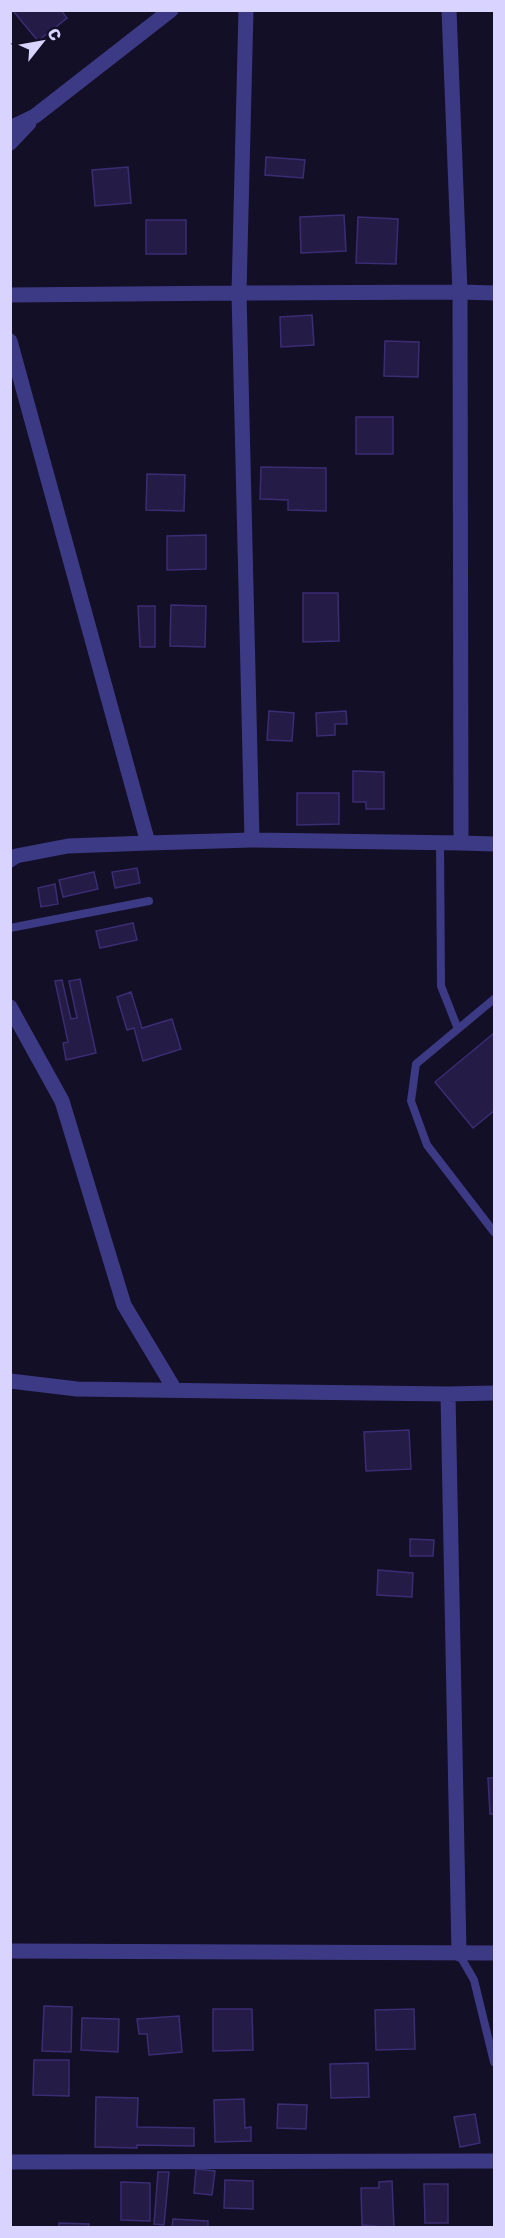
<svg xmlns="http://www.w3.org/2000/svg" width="505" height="2238" viewBox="0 0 505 2238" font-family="Rubik,sans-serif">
	<rect width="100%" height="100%" fill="#130f26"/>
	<!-- building -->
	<path fill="#241b47" stroke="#3b2d73" stroke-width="1.5" d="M16 10H61L67 18 38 41 14 12Z
		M266 157 305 160 303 178 265 175Z
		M128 167 131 203 95 206 92 170Z
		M344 215 346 251 301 253 300 217Z
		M358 217 398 219 396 264 356 263Z
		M146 220H186V254H146Z
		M312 315 314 345 281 347 280 317Z
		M385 341 419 342 418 377 384 376Z
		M356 417H393V454H356Z
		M261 467 326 468V511L288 510V500L260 499Z
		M147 474 185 475 184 511 146 510Z
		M206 535V569L167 570V536Z
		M303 593H338L339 641 303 642Z
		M171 605 206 606 205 647 170 646Z
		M138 606H155V647H140Z
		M269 711 294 713 292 741 267 740Z
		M346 711 347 724H335V735L317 736 316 713Z
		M353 771 384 772V809H366V802H353Z
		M297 793H339V824L297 825Z
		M137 868 140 883 115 888 112 872Z
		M94 872 98 889 63 897 59 880Z
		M55 884 58 904 41 907 38 888Z
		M133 923 137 940 100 948 96 931Z
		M80 979 96 1053 66 1060 63 1043 68 1042 55 981 62 980 71 1019 77 1018 69 981Z
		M131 992 142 1028 172 1019 181 1049 143 1061 134 1028 127 1030 117 997Z
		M494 1033V1111L473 1128 435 1082Z
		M409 1430 411 1469 366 1471 364 1432Z
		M410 1539 434 1540 433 1556H410Z
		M378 1570 413 1573 412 1597 377 1595Z
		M488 1778H494V1814H490Z
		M44 2006 72 2007 71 2052 42 2051Z
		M213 2009H252L253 2050 213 2051Z
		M414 2009 415 2049 376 2050 375 2010Z
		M179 2016 182 2052 149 2055 147 2034H139L137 2019Z
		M82 2018 119 2019 118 2052 81 2050Z
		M34 2060H69V2096L33 2095Z
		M368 2063 369 2097 331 2098 330 2064Z
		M96 2097 138 2098 137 2127 194 2128V2146L137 2145V2148L95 2147Z
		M244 2099 245 2128 251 2127V2141L215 2142 214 2100Z
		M278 2104 307 2105 306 2129 277 2128Z
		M475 2114 480 2143 460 2147 454 2117Z
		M196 2169 215 2171 212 2195 194 2193Z
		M158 2172H169L164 2225 154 2224Z
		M225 2180 253 2181V2209L224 2208Z
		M392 2181 394 2228 362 2225 361 2188H379V2182Z
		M121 2182 150 2183V2221L121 2220Z
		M424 2184H448V2223H425Z
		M173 2219 208 2221V2228H172Z
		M59 2223 89 2224 88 2228H59Z"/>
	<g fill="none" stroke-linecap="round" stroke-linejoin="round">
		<!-- service -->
		<path stroke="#3d3a85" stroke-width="8" d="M440 843 441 986 458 1029
			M10 928 149 901
			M494 999 416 1064 411 1101 427 1145 494 1232
			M459 1954 474 1980 494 2062"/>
		<!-- minor -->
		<path stroke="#3d3a85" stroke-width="15" d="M246 10 239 293 460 292 461 843 252 840
			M449 10 460 292 494 293
			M10 128 35 116 171 10
			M10 143 29 123
			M10 295 239 293 252 840 148 843 10 341
			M461 843 494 844
			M10 860 16 856 68 846 148 843
			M10 1007 62 1101 124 1305 175 1390
			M10 1381 77 1389 448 1394 494 1393
			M448 1394 459 1954
			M10 1951 494 1953
			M10 2162 494 2161"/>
	</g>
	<!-- border -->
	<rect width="505" height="2238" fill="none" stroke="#d9d4ff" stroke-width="24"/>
	<!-- north arrow -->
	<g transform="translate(42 42) rotate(59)" stroke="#130f26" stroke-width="4.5" paint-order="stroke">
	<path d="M0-4.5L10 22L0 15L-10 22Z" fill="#d9d4ff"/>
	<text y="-9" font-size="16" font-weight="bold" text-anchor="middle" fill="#d9d4ff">С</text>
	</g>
</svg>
